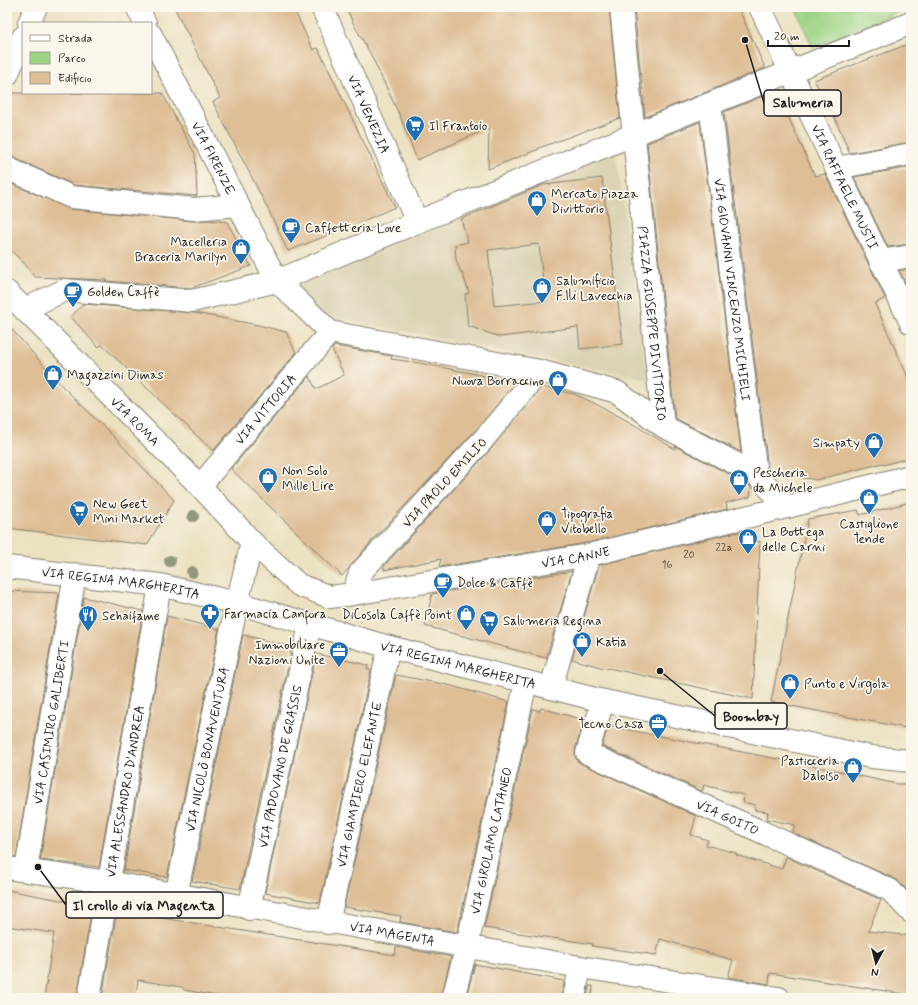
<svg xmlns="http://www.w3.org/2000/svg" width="918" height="1005" viewBox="0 0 918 1005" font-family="Mynerve,sans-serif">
	<rect width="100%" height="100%" fill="#fbf7ec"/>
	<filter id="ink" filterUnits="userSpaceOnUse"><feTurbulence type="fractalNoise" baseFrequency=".025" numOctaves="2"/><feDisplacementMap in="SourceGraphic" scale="8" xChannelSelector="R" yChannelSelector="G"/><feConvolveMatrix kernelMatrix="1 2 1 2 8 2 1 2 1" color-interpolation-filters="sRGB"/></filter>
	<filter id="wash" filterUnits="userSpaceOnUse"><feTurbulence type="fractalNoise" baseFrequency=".012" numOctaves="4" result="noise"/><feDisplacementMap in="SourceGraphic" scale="16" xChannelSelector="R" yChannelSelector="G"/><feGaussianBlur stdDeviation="0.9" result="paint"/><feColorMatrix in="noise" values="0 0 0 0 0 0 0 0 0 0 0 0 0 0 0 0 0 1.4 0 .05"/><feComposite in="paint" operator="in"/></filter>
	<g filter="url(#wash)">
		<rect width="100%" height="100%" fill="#ece2c2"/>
		<!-- built -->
		<path fill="#dbd3b4" d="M615 148 648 379 288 309 282 286Z"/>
		<!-- green -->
		<path fill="#9cd385" stroke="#5c7850" d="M795 7H909L813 48Z"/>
		<g id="blocks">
			<!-- building -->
			<path fill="#debe95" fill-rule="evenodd" d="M174 7H293L313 50 318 48 395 207 356 224 288 251 266 205 213 102 220 98Z
				M346 7H609L620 118 539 148V149L488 169 489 128 417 160 400 116 370 53 353 23Z
				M634 7H738L765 68 645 117Z
				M911 43V142L850 153 834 116 814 80Z
				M775 91 776 94H778L815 176 825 174 885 298 875 304 911 384V457L883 465V463L816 480 771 472 768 468 724 112Z
				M13 93H162L195 154 197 196 74 185 12 157 7 156V106Z
				M700 122 741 452 675 418 647 143Z
				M911 167V244L888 247 854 177Z
				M602 178 623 344 580 349 578 327 500 337 468 326 465 294 469 293 462 272H461L456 260 455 245 468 242 461 219 543 185ZM539 244 545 301 494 306 488 250Z
				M7 182 70 209 193 221 208 220 227 222 251 266 191 288 105 281 107 280 35 277 23 262 7 247Z
				M911 269V281L906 284 899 271Z
				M83 304 195 313 258 325 286 332 296 353 213 451 102 345 98 347 71 317Z
				M7 324 63 387 110 433 174 500 147 545 7 528Z
				M335 346 392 356 391 359 420 363 516 382 474 432 377 535 342 576 231 469 309 376 316 389 344 375 332 349Z
				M542 387 574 394 590 401 626 420 675 449V446L748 484 751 487 750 497 726 503 727 509 587 543 439 567 441 559 384 570V566L491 449Z
				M911 502V729L771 702 808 519 858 510 860 515Z
				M746 531 745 544 760 541 753 699 608 668 607 669 572 659 599 565 733 533Z
				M572 571 546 658 425 626 432 594Z
				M7 591 59 593 16 857 7 856Z
				M84 597 143 611 99 867 40 860Z
				M167 616 219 629 167 877 124 870Z
				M243 635 292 647 240 889 192 881Z
				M316 654 368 665 367 669 371 670 320 903 265 893Z
				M396 675 448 685 509 702 457 932 400 922 401 916 344 907Z
				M541 708 584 720 575 750V756L577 761 582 764 696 816 691 835 708 840 706 845 736 853V855L782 869 786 857 881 900 868 931 911 936V995L770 973 769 984 728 977 733 960 660 939 656 955 592 946 593 944 484 928 533 709 540 711Z
				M608 726 809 765 897 784H911V893L895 879 793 833 795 825 767 819 768 812 755 810V805L743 802 744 795 704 785 702 791 602 746Z
				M7 890 92 906 77 998H44L54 933 7 926Z
				M117 911 395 955 396 947 451 957 441 998H228L184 990 182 987 138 980 135 998H102Z
				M475 964 564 981 562 998H466Z
				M589 986H593L592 998H587Z"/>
		</g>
	</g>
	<g filter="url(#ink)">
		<use href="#blocks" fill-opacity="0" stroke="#847f6f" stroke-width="1"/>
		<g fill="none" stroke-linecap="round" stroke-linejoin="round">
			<defs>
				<path id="pedestrian" d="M482 441 540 371"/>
				<g id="minor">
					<path d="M137 7 145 23"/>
					<path id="s1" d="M322 7 417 222"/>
					<path id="s2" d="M621 7 663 426"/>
					<path id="s3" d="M760 7 836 168 911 323"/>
					<path d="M29 23 36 7"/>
					<path id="s4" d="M151 35 277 281 330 332 540 371 617 392 663 426 756 474 787 507"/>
					<path d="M7 56 14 59 7 75"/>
					<path d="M14 59 23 37"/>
					<path id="s5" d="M710 104 756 474"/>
					<path d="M7 168 71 197 194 209 238 205"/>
					<path d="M836 168 911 154"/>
					<path d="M880 261 911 256"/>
					<path id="s6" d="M7 292 200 486 252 542 299 585 330 597 353 594 589 555 787 507 911 476"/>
					<path d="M25 309 65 290 192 301 277 281 417 222 911 23"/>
					<path id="s7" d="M200 486 330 332"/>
					<path d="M353 594 360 573 482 441"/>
					<path d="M551 688 589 555"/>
					<path id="s8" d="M603 701 587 753 890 890 911 912"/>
					<path id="s9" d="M7 868 108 882 580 967 779 998"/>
					<path id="s10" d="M26 870 75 574"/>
					<path id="s11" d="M176 895 237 603 252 542"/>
					<path id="s12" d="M249 909 310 624"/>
					<path id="s13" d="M328 923 389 647"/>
					<path id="s14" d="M89 998 160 585"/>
					<path id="s15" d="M453 998 467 946 526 682"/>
					<path d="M574 998 580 967"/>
				</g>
				<g id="tertiary">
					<path id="s16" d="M7 567 160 585 237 603 389 647 595 699 871 757 911 761"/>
				</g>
			</defs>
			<!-- pedestrian casing -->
			<use href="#pedestrian" stroke="#847f6f" stroke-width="22"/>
			<!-- minor casing -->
			<use href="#minor" stroke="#847f6f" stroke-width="24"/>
			<!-- tertiary casing -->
			<use href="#tertiary" stroke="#847f6f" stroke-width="24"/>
			<!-- pedestrian -->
			<use href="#pedestrian" stroke="#fff" stroke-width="21"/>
			<!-- minor -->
			<use href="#minor" stroke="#fff" stroke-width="22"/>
			<!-- tertiary -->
			<use href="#tertiary" stroke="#fff" stroke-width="22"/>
		</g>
		<!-- trees -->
		<g fill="#92987b">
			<circle cx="193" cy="516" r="6"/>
			<circle cx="170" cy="561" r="6"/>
			<circle cx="192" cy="572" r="6"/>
		</g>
	</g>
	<!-- icons -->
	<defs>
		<symbol id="supermarket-pin" viewBox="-11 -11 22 30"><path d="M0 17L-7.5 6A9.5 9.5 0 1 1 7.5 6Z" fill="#1f6fb2" stroke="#fbf7ec"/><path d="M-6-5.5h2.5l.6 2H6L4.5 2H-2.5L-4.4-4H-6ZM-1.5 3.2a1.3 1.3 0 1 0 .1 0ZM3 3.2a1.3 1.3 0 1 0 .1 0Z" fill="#fff"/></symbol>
		<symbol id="shop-pin" viewBox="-11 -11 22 30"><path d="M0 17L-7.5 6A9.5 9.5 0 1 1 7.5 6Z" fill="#1f6fb2" stroke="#fbf7ec"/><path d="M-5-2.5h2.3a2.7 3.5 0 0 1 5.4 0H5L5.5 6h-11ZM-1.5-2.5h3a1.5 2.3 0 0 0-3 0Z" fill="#fff"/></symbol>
		<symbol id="cafe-pin" viewBox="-11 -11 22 30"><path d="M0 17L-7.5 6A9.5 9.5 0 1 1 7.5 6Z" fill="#1f6fb2" stroke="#fbf7ec"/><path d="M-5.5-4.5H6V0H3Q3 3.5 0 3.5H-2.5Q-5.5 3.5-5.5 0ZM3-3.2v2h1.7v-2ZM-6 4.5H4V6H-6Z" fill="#fff"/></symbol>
		<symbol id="pharmacy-pin" viewBox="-11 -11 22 30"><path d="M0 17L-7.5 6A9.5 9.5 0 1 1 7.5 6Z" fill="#1f6fb2" stroke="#fbf7ec"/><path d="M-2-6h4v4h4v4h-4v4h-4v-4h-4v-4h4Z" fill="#fff"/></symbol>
		<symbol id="restaurant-pin" viewBox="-11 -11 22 30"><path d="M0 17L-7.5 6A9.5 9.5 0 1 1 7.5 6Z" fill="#1f6fb2" stroke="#fbf7ec"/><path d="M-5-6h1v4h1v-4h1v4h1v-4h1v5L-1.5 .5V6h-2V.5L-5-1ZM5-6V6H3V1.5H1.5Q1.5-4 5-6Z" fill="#fff"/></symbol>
		<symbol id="office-pin" viewBox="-11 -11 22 30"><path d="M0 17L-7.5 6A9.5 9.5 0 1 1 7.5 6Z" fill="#1f6fb2" stroke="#fbf7ec"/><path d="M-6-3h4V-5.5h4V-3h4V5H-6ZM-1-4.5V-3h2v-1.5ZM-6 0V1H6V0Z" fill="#fff"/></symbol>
	</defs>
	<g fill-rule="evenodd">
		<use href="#supermarket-pin" x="404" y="114" width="22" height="30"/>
		<use href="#shop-pin" x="526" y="189" width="22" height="30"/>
		<use href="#cafe-pin" x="280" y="216" width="22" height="30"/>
		<use href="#shop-pin" x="230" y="237" width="22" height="30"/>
		<use href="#shop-pin" x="531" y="276" width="22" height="30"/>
		<use href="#cafe-pin" x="62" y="280" width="22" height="30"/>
		<use href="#shop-pin" x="42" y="363" width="22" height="30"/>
		<use href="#shop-pin" x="547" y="369" width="22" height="30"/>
		<use href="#shop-pin" x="863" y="431" width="22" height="30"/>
		<use href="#shop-pin" x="257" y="466" width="22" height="30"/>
		<use href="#shop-pin" x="728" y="468" width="22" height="30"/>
		<use href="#shop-pin" x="858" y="487" width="22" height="30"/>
		<use href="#supermarket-pin" x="68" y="499" width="22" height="30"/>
		<use href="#shop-pin" x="536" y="509" width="22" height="30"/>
		<use href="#shop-pin" x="737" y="527" width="22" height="30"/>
		<use href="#cafe-pin" x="432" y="571" width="22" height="30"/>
		<use href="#pharmacy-pin" x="199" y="602" width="22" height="30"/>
		<use href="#shop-pin" x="455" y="603" width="22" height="30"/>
		<use href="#restaurant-pin" x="77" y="604" width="22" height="30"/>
		<use href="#supermarket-pin" x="478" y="609" width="22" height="30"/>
		<use href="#shop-pin" x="571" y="630" width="22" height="30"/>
		<use href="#office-pin" x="328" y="640" width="22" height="30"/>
		<use href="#shop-pin" x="779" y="672" width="22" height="30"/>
		<use href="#office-pin" x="647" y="712" width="22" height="30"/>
		<use href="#shop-pin" x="842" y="756" width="22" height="30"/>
	</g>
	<g text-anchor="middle" stroke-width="3.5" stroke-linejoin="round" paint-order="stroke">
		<!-- number labels -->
		<g font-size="11" fill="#4c443a">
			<text x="724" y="551">22a</text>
			<text x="689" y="558">20</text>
			<text x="667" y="568">16</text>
		</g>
		<!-- street labels -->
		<g font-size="13" fill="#1c1c1c" stroke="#fbf7ec">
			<text dy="5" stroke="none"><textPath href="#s1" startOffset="117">VIA VENEZIA</textPath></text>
			<text dy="5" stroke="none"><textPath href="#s4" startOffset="138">VIA FIRENZE</textPath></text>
			<text dy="5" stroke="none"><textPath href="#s3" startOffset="199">VIA RAFFAELE MUSTI</textPath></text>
			<text dy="5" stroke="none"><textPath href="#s5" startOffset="187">VIA GIOVANNI VINCENZO MICHIELI</textPath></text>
			<text dy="5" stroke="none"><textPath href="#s2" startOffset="318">PIAZZA GIUSEPPE DIVITTORIO</textPath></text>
			<text dy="5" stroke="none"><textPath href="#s7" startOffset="101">VIA VITTORIA</textPath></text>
			<text dy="5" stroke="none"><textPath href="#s6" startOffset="182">VIA ROMA</textPath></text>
			<text transform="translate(444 482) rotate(-47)" y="5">VIA PAOLO EMILIO</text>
			<text dy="5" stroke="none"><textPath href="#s6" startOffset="696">VIA CANNE</textPath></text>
			<text dy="5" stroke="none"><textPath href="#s16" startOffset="115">VIA REGINA MARGHERITA</textPath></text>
			<text dy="5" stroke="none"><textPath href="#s16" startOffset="463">VIA REGINA MARGHERITA</textPath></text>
			<text dy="5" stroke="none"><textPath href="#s10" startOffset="150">VIA CASIMIRO GALIBERTI</textPath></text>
			<text dy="5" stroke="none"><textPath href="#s11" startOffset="149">VIA NICOLÒ BONAVENTURA</textPath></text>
			<text dy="5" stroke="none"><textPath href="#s12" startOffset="146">VIA PADOVANO DE GRASSIS</textPath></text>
			<text dy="5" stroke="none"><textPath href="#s13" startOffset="142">VIA GIAMPIERO ELEFANTE</textPath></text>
			<text dy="5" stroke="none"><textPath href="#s14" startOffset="210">VIA ALESSANDRO D'ANDREA</textPath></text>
			<text dy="5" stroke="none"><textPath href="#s8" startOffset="209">VIA GOITO</textPath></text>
			<text dy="5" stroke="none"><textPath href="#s15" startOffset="162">VIA GIROLAMO CATANEO</textPath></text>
			<text dy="5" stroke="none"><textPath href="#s9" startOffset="391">VIA MAGENTA</textPath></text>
		</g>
		<!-- poi labels -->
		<g font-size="13" fill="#1c1c1c" stroke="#fbf7ec" text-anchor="start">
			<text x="429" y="130">Il Frantoio</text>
			<text x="551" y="198">Mercato Piazza<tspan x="551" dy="15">Divittorio</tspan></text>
			<text x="305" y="232">Caffetteria Love</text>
			<text x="227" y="246" text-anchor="end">Macelleria<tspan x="227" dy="15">Braceria Marilyn</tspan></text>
			<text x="556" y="285">Salumificio<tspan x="556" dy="15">F.lli Lavecchia</tspan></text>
			<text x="87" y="296">Golden Caffè</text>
			<text x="67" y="379">Magazzini Dimas</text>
			<text x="544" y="385" text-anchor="end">Nuova Borraccino</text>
			<text x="860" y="447" text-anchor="end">Simpaty</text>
			<text x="282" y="475">Non Solo<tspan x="282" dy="15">Mille Lire</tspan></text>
			<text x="753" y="477">Pescheria<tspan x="753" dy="15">da Michele</tspan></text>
			<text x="93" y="508">New Geet<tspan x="93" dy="15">Mini Market</tspan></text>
			<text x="561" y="518">Tipografia<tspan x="561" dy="15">Vitobello</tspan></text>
			<text x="869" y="528" text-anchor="middle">Castiglione<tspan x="869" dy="15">Tende</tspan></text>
			<text x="762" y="536">La Bottega<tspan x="762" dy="15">delle Carni</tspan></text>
			<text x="457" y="587">Dolce &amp; Caffè</text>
			<text x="224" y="618">Farmacia Canfora</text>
			<text x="452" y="619" text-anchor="end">DiCosola Caffè Point</text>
			<text x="102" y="620">Sehaifame</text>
			<text x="503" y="625">Salumeria Regina</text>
			<text x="596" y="646">Katia</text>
			<text x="325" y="649" text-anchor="end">Immobiliare<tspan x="325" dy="15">Nazioni Unite</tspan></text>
			<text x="804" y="688">Punto e Virgola</text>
			<text x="644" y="728" text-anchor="end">Tecno Casa</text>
			<text x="839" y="765" text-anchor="end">Pasticceria<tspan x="839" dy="15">Daloiso</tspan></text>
		</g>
	</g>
	<!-- callouts -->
	<path fill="none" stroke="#1c1c1c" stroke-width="1.5" d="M745 40L764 103M660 671L715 716M38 867L66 905"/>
	<g fill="#1c1c1c" stroke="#fbf7ec" stroke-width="1.5">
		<circle cx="745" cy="40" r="4"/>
		<circle cx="660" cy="671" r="4"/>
		<circle cx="38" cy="867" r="4"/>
	</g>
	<g fill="#fbf7ec" stroke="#1c1c1c" stroke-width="1.5">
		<rect x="764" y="90" width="77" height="26" rx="4"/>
		<rect x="715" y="703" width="72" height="26" rx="4"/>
		<rect x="66" y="892" width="157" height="26" rx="4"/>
	</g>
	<g font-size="14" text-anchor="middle" font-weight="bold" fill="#1c1c1c">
		<text x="803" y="107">Salumeria</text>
		<text x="751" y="721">Boombay</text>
		<text x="144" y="910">Il crollo di via Magenta</text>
	</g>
	<!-- margin -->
	<rect width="918" height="1005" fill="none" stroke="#fbf7ec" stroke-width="24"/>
	<!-- legend -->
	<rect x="22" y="22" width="130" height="72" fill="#fbf7ec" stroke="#a29f99"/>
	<rect x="30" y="35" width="20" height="6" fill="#ffffff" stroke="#a29f99"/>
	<text x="58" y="42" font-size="12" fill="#1c1c1c">Strada</text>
	<rect x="30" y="52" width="20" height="12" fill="#9cd385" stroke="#a29f99"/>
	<text x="58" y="62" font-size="12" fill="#1c1c1c">Parco</text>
	<rect x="30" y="72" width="20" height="12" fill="#debe95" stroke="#a29f99"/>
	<text x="58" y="82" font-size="12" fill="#1c1c1c">Edificio</text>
	<!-- north arrow -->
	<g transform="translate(876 963) rotate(187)" stroke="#fbf7ec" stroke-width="3" paint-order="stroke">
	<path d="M0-3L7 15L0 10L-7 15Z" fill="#1c1c1c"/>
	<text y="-6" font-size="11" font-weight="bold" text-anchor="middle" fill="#1c1c1c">N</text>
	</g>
	<!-- scale -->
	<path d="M768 40v6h81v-6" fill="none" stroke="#1c1c1c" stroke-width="2"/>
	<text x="774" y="40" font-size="12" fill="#1c1c1c" stroke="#fbf7ec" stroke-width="3" paint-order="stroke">20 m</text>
</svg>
